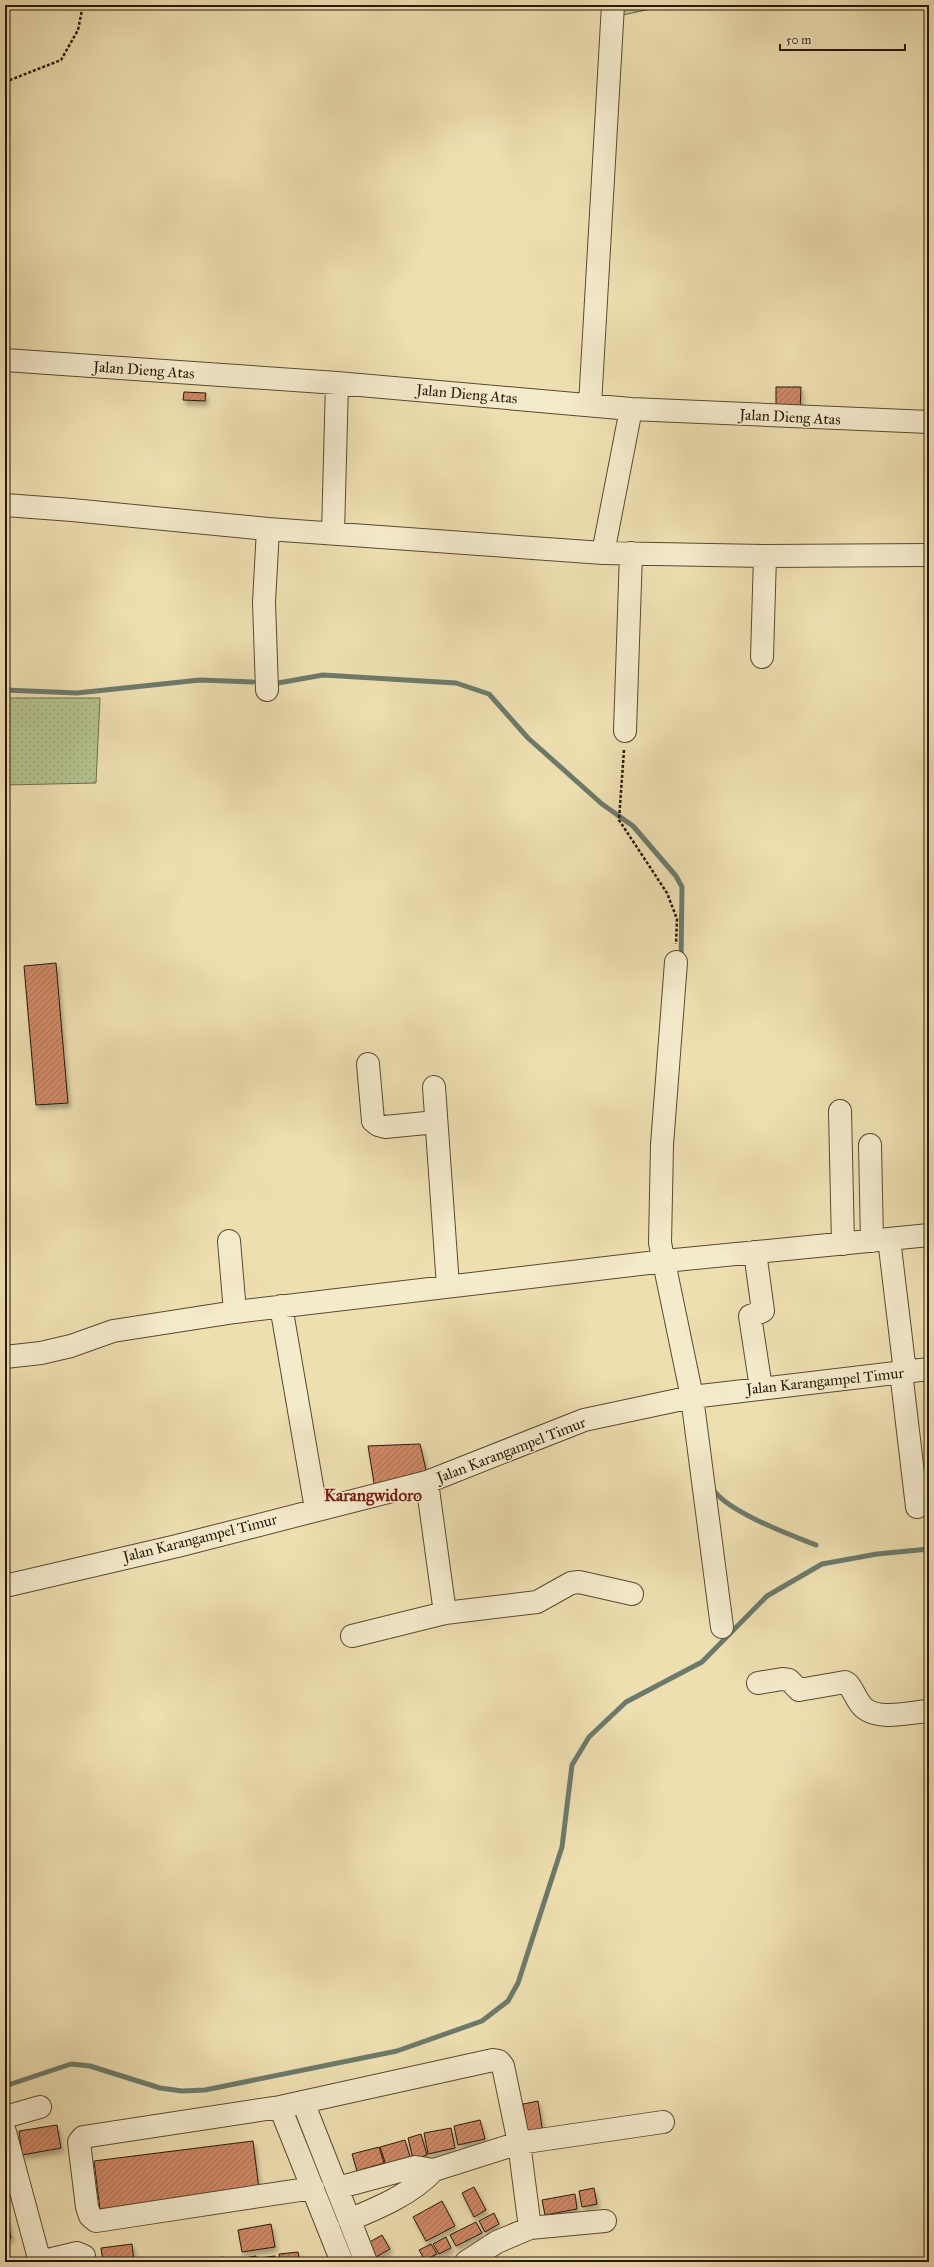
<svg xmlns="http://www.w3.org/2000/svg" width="934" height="2267" viewBox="0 0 934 2267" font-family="'IM FELL Great Primer',serif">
	<defs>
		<pattern id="grass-dots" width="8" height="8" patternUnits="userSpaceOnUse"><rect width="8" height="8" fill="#b4c38f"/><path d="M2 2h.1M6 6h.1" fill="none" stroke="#9ba77a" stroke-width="1.8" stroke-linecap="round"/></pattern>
		<pattern id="cemetery-stones" width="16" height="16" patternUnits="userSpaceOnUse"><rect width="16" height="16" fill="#b4c38f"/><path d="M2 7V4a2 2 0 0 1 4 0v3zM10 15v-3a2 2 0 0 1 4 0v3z" fill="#9ba77a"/></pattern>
		<pattern id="building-hatch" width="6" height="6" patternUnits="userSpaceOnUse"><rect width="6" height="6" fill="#d08967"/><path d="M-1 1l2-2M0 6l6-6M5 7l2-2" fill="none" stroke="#a96f53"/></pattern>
		<filter id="shadow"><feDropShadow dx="2.5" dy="4.5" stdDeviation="2" flood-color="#0004"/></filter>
	</defs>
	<rect width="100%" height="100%" fill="#eedfb1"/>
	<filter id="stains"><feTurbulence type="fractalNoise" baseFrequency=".005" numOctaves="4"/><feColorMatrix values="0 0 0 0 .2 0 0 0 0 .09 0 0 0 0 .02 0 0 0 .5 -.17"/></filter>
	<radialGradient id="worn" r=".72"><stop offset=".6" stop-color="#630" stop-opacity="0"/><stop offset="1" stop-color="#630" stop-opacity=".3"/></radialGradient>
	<!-- grass -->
	<path fill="url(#grass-dots)" stroke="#6e6e4a" d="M5 698H100L96 783 5 785Z"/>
	<!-- cemetery -->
	<path fill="url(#cemetery-stones)" stroke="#6e6e4a" d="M618 5H670L618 16Z"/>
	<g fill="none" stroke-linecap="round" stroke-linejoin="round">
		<!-- stream -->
		<path stroke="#6c7a6b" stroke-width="5" d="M278 683 323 675 456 683 489 694 528 738 602 804 633 826 676 876 682 887 681 959
			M5 690 77 693 200 680 253 682
			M712 1487C722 1510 793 1536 816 1545
			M5 2086 71 2064 90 2066 160 2088 182 2091 205 2090 397 2051 482 2021 508 2001 518 1983 562 1847 572 1765 589 1737 626 1702 702 1662 767 1596 822 1564 877 1554 929 1549"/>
	</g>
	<!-- building -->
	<path fill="url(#building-hatch)" stroke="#281804" filter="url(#shadow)" d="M776 387H801L800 412 776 411Z
		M184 392 206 393 205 401 183 400Z
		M927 561H929V603H925Z
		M56 963 68 1103 36 1105 24 966Z
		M420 1444 427 1474 375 1489 368 1446Z
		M538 2101 543 2133 528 2135 523 2104Z
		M480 2120 485 2139 458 2145 454 2126Z
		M57 2125 61 2148 22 2155 19 2131Z
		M451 2128 455 2148 428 2154 424 2133Z
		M421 2134 427 2155 413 2159 408 2138Z
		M405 2140 410 2157 386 2165 380 2147Z
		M253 2141 259 2189 100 2209 94 2161Z
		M379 2147 384 2163 357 2171 352 2154Z
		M474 2187 486 2210 474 2217 462 2193Z
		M594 2188 597 2204 582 2207 579 2191Z
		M575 2194 577 2209 545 2215 542 2200Z
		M442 2201 455 2226 426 2241 413 2217Z
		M494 2213 499 2224 485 2232 479 2221Z
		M5 2217H7L11 2238 5 2239Z
		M476 2222 482 2233 456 2246 450 2235Z
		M271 2224 275 2247 242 2252 238 2230Z
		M382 2235 390 2249 374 2258 366 2244Z
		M446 2237 451 2248 439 2254 433 2244Z
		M132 2244 134 2262H103L101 2248Z
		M431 2244 437 2254 425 2260 419 2250Z
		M298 2252 300 2262H280L279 2254Z
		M256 2256 257 2262H228V2261Z
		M275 2256V2262H260V2258Z
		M223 2257 224 2262H181Z"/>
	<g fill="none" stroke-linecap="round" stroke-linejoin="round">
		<defs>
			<path id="minor" d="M5 360 337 383 631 409 929 422
				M590 405 613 5
				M5 505 72 510 268 529 603 553 765 556 929 555
				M333 533 337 383
				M603 553 631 409
				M762 657 765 556
				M267 690 264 602 268 529
				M625 731 631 553
				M676 962 662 1145 660 1243 692 1397 722 1627
				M368 1064 373 1121 378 1125 385 1127 436 1122
				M434 1087 448 1286
				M840 1111 843 1244
				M870 1145 872 1241
				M889 1239 905 1372
				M229 1241 235 1312
				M755 1252 763 1311 750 1316 761 1388
				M281 1306 316 1509
				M5 1357 41 1353 71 1346 113 1331 235 1312 665 1261 929 1235
				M901 1372 917 1507
				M427 1482 445 1613
				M5 1586 177 1546 427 1482 584 1420 692 1397 929 1369
				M352 1636 445 1613 537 1602 571 1583 579 1582 632 1594
				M758 1683 782 1679 789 1680 799 1690 845 1682 848 1684C854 1691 857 1702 864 1708 879 1721 911 1712 929 1711
				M303 2102 366 2262
				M280 2107 342 2262
				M5 2117 40 2107
				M5 2132 40 2262
				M313 2188 96 2221 90 2216 87 2207 79 2142 83 2137 280 2107 493 2060 499 2061 503 2066 519 2143 530 2228
				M337 2188 415 2167 434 2170 519 2143 663 2122
				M349 2220C378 2208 412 2194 434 2170
				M40 2262 77 2253 84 2256 85 2262
				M466 2262 497 2242 530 2228 605 2221"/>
		</defs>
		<!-- minor casing -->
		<use href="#minor" stroke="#5a4a2f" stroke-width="24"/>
		<!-- path -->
		<path stroke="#281804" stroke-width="2.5" stroke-dasharray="3 2" stroke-linecap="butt" d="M632 9 655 5
			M5 82 61 60 78 30 83 5
			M624 750 619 820 667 893 677 919 676 944"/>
		<!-- minor -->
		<use href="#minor" stroke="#f4eacc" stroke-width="22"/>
	</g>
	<g text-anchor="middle" stroke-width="3" stroke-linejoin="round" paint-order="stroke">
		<!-- street labels -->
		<g font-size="15" fill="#281804" stroke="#f4eacc">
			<text transform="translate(144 370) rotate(4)" y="5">Jalan Dieng Atas</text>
			<text transform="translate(467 394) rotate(5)" y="5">Jalan Dieng Atas</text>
			<text transform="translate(790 417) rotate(3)" y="5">Jalan Dieng Atas</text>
			<text transform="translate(825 1381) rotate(-6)" y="5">Jalan Karangampel Timur</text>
			<text transform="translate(511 1450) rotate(-21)" y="5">Jalan Karangampel Timur</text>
			<text transform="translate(200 1538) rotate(-14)" y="5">Jalan Karangampel Timur</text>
		</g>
		<!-- quarter labels -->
		<g font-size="17" font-weight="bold" fill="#7a1f14" stroke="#f4eacc">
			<text x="373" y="1501">Karangwidoro</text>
		</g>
	</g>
	<!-- margin -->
	<rect width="934" height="2267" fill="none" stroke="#eedfb1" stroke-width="20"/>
	<rect x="6" y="6" width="922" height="2255" fill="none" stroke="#281804" stroke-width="2"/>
	<rect x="10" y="10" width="914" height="2247" fill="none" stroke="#281804"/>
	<!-- scale -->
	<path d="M780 44v6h125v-6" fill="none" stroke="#281804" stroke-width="2"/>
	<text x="786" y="44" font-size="12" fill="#281804" stroke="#f4eacc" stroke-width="3" paint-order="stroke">50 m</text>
	<rect width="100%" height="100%" filter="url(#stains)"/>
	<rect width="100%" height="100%" fill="url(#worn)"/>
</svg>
